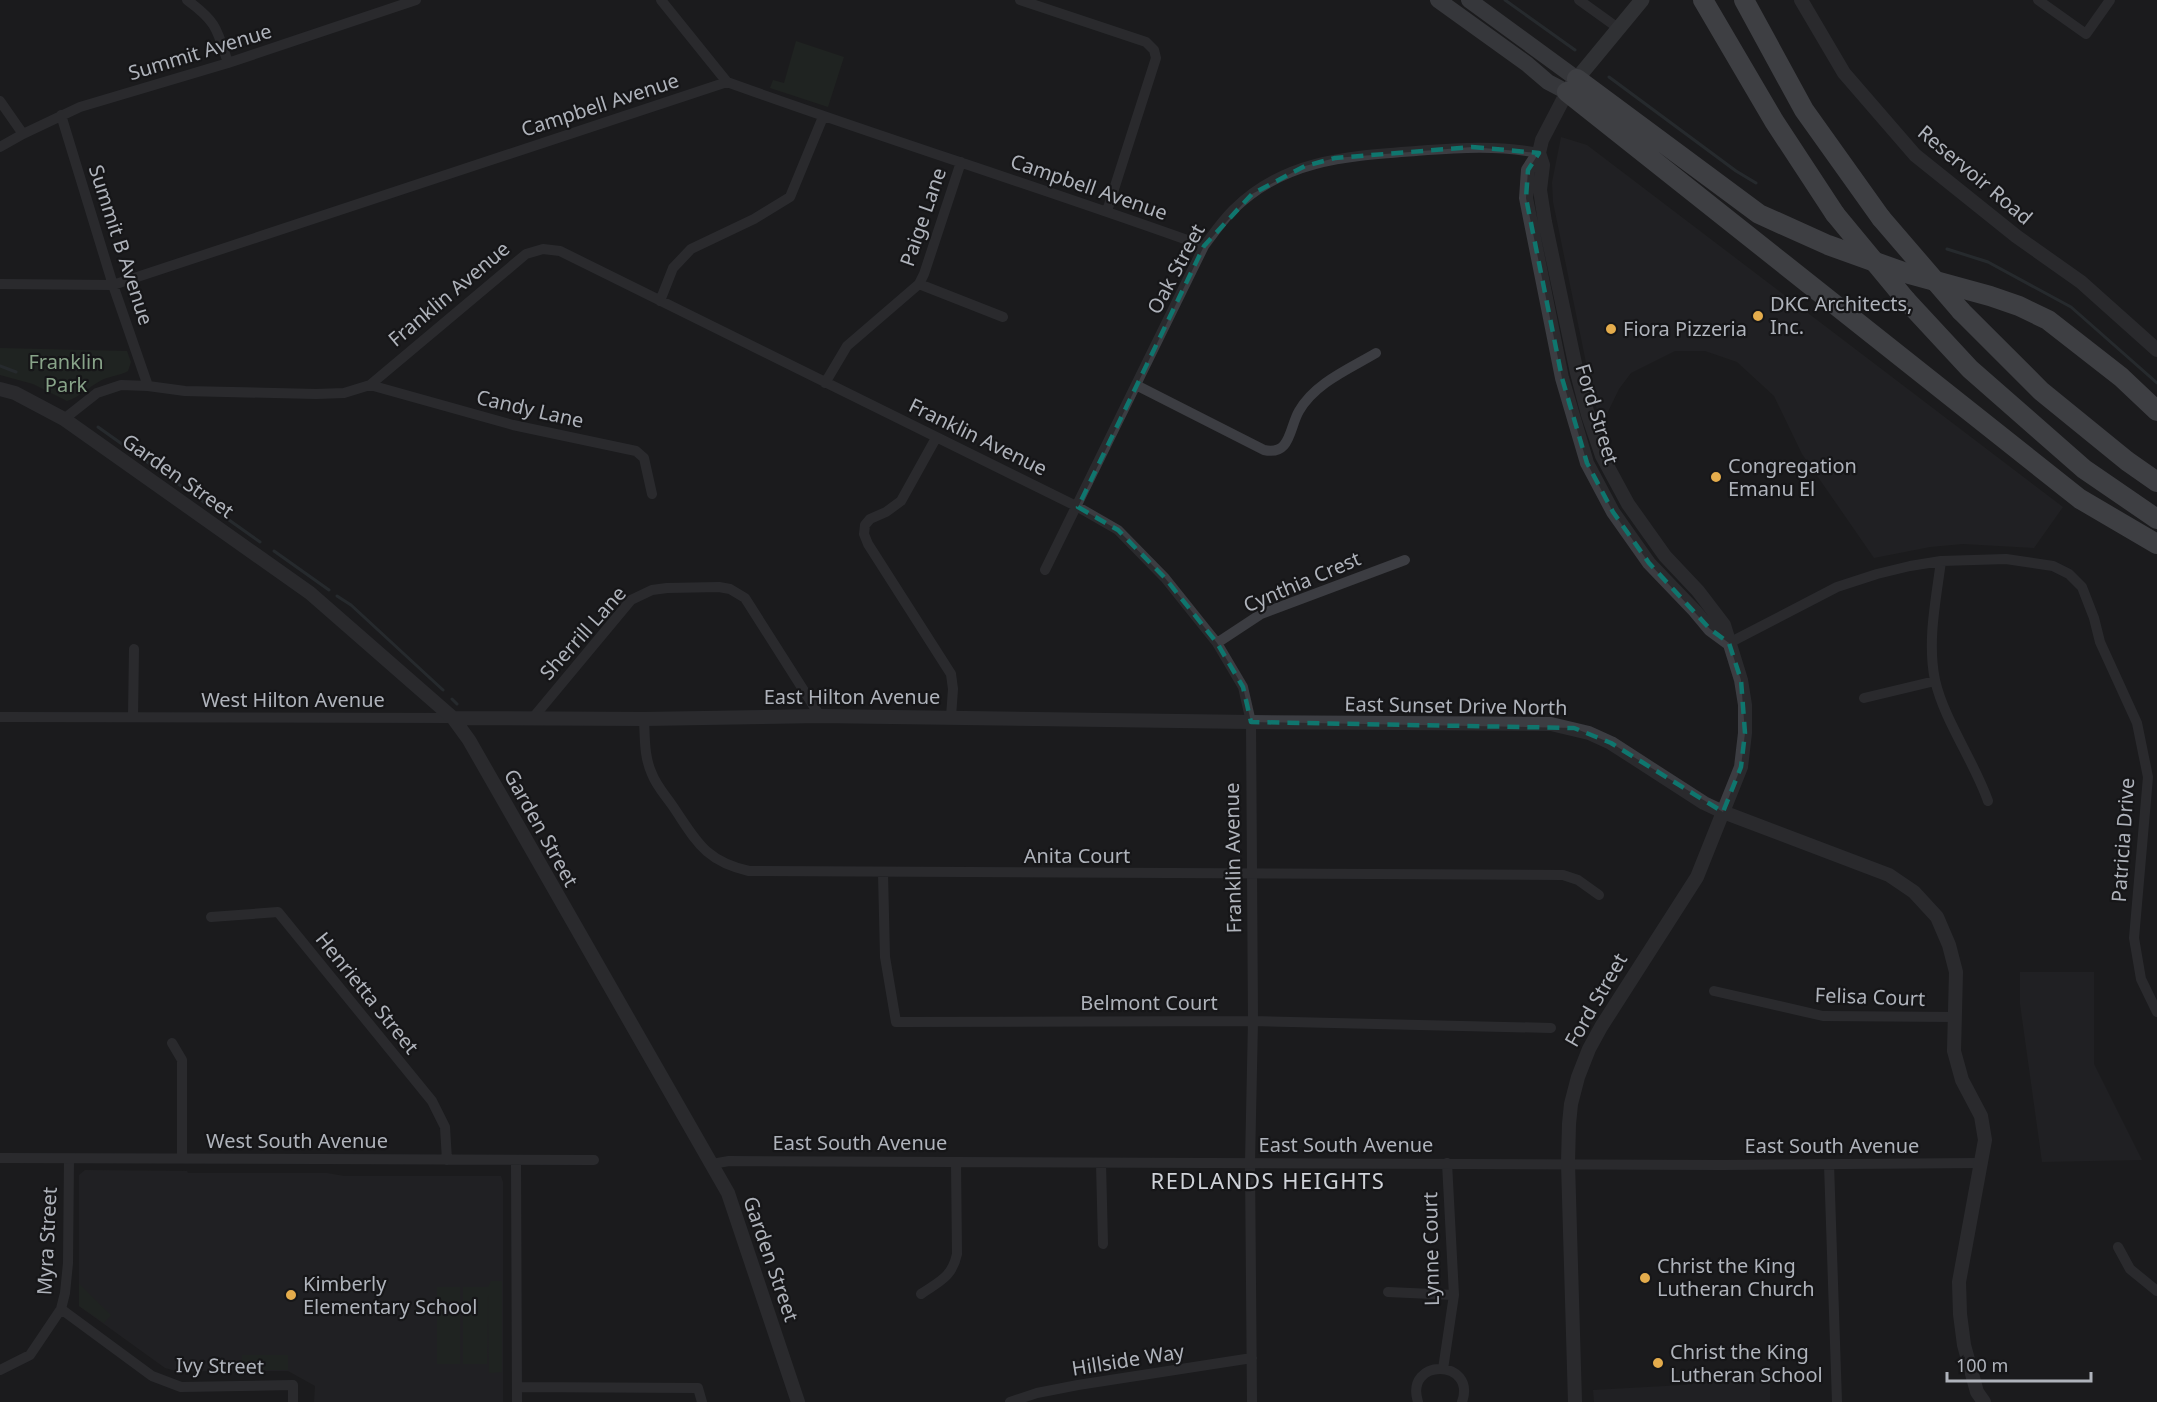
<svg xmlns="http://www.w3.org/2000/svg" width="2157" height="1402" viewBox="0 0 2157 1402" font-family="'Noto Sans',sans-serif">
	<rect width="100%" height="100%" fill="#1b1b1d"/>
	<!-- built -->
	<path fill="#27272a" d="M1561 137 1587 145 2063 507 2034 548 1963 544 1930 547 1874 558 1802 454 1774 396 1737 362 1705 351H1675L1631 373 1619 389 1601 426 1590 382 1553 202 1552 182Z
		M2020 972H2094V1064L2142 1160 2042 1162 2020 1004Z
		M85 1170 187 1171 188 1173H327L344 1176H501L503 1182V1402H314L315 1386 288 1371H176L165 1368 79 1306V1175Z
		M1770 1370V1402H1594L1593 1390 1683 1385Z"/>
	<!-- green -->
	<path fill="#252d26" d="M796 41 844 57 828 107 770 88 773 80 784 83Z
		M0 348 127 351 131 362 128 371C119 376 109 376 100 381 89 387 80 397 67 401L33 384 0 375Z
		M491 1281H502V1372L489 1373 488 1295 487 1364H463V1287H488Z
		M79 1284 111 1315 104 1323 79 1306Z
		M437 1287H460V1364H437Z
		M242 1355H288V1370H242Z"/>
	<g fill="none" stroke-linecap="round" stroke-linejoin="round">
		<!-- stream -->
		<path stroke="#343c42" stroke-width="3" d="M1505 0 1575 50
			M1609 77 1736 171 1756 183
			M1947 249 1988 262 2071 307 2157 383
			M0 366 16 372
			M98 427 260 542
			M274 551 329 590
			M337 596 351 605 443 690
			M452 699 457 704"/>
		<!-- minor -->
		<path stroke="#3c3d42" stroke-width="10" d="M187 0C217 22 217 29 228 63
			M661 0 727 82
			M1020 0 1146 42 1154 50 1156 58 1107 211
			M1579 0 1618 28
			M2038 0 2086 34 2110 0
			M0 101 23 134
			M61 115 113 285 148 386
			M0 147 23 134 80 107 228 63 416 0
			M0 284 113 285 727 82C885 139 1046 189 1204 246
			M919 284 1003 317
			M660 301 673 268 691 249 754 219 790 197 823 117
			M825 383 847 346 919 284 924 274 961 162
			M370 385 513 425 636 451 644 458 652 494
			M1136 385 1264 450C1291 456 1289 428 1299 411 1315 383 1349 369 1376 353
			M64 419 97 393 121 385 148 386 185 391 316 394 344 393 370 385 526 254 543 249 560 251 1078 507 1118 530 1165 578 1217 643 1243 687 1251 722 1253 1021 1250 1163 1252 1402
			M936 438 901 501 886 512 870 519 865 525 864 534 868 544 951 674 953 689 951 717
			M1941 561C1936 600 1927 641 1935 680 1944 720 1974 761 1988 801
			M1045 570 1204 246C1213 234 1222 221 1233 210 1284 159 1348 156 1416 151 1458 148 1497 145 1539 153
			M1217 643 1261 614 1405 560
			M1729 643 1837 587 1877 574 1910 566 1941 561 2006 559 2053 566 2069 574 2082 587 2094 618 2100 642 2137 723 2148 777 2134 938 2141 979 2157 1012
			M1864 698 1935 681
			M0 717 453 718
			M133 717 134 649
			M532 719 631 600 652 590 667 588 719 587 730 589 745 598 820 716
			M644 719C645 738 644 757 652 774 656 785 665 795 672 805 696 840 704 861 749 871L1563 875 1578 880 1599 895
			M883 873 885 957 896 1022 1253 1021 1551 1028
			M211 917 278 912 432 1101 445 1127 447 1160
			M1714 991 1823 1016 1955 1017
			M172 1043 182 1060V1158
			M0 1158 594 1160
			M516 1161 517 1402
			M1101 1163 1103 1244
			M712 1164 729 1161 1722 1165 1980 1163
			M1829 1164 1837 1402
			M2118 1247 2130 1269 2157 1291
			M1388 1292 1454 1295
			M921 1294C940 1281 952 1277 957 1254L956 1162
			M61 1309 152 1376 181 1387 293 1385V1402
			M1443 1369 1454 1295 1447 1163
			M0 1370 30 1355 61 1309 65 1293 68 1263 69 1159
			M517 1387 698 1388 702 1402
			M1010 1402 1037 1393 1078 1385 1252 1358
			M1418 1402C1404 1357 1477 1359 1462 1402"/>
		<!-- tertiary -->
		<path stroke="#3c3d42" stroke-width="14" d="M1801 0 1844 73 1915 155 2016 236 2081 282 2157 350
			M1567 92 1542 140 1539 153 1528 170 1526 198 1562 378 1587 463 1613 512 1649 563 1695 611 1710 629 1729 643
			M1539 153 1543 165 1540 190 1545 222 1577 373 1588 415 1602 456 1628 504 1665 556 1698 591 1724 625 1741 680 1745 705V733L1741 767 1697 877 1601 1027 1589 1049 1578 1077 1571 1104 1569 1124 1568 1163 1575 1402
			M0 389 15 393 64 419 310 593 453 718 469 740 728 1193 798 1402
			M453 718 644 719 820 716 1251 722 1551 724 1589 733 1611 743 1704 803 1723 812 1889 875 1914 892 1937 917 1949 945 1956 972 1954 1051 1962 1080 1981 1116 1985 1140 1959 1282 1960 1314 1964 1345 1977 1392 1984 1402"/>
		<!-- secondary -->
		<path stroke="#4a4c51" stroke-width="15" d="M1571 86 1642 0"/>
		<!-- primary -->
		<path stroke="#585a60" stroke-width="16" d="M1438 0 1527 64 1548 82 1567 92
			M1469 0 1577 79"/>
		<!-- motorway -->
		<path stroke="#696b72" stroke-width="20" d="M1703 0 1774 121 1835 214
			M1744 0 1804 110 1881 218
			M1577 79 1759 214 1828 245 1906 273 1990 296 2019 306 2048 320 2121 377 2157 411
			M1567 92 2080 499 2157 544
			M1906 300 1970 369 2084 469 2157 519
			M1961 311 2041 391 2127 461 2157 482"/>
		<!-- motorway-bridge -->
		<path stroke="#696b72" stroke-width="20" d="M1835 214 1906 300
			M1881 218 1961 311"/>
	</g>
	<!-- marked area -->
	<path d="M0 0H2157V1402H0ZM1472 147 1539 153 1528 170 1526 198 1562 378 1587 463 1613 512 1649 563 1710 629 1729 643 1741 680 1745 733 1741 767 1723 812 1611 743 1574 728 1251 722 1243 687 1217 643 1165 578 1118 530 1078 507 1204 246 1252 194 1305 166 1335 158Z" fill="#1b1b1d" fill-opacity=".55" fill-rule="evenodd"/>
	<path fill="none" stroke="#0f766e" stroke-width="4.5" stroke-dasharray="12 8" stroke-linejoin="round" d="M1472 147 1539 153 1528 170 1526 198 1562 378 1587 463 1613 512 1649 563 1710 629 1729 643 1741 680 1745 733 1741 767 1723 812 1611 743 1574 728 1251 722 1243 687 1217 643 1165 578 1118 530 1078 507 1204 246 1252 194 1305 166 1335 158Z"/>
	<!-- markers -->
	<g fill="#e4ac4c" stroke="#161618" stroke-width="2">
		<circle cx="1758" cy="316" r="6"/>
		<circle cx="1611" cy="329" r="6"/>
		<circle cx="1716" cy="477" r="6"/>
		<circle cx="1645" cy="1278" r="6"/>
		<circle cx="291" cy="1295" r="6"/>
		<circle cx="1658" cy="1363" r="6"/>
	</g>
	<g text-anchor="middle" stroke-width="4.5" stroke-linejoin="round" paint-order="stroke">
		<!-- street labels -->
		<g font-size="20" fill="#afb3bb" stroke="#161618">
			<text transform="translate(200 52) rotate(-17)" y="7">Summit Avenue</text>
			<text transform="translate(600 105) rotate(-18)" y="7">Campbell Avenue</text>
			<text transform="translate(1975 175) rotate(40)" y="7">Reservoir Road</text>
			<text transform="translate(1089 187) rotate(19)" y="7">Campbell Avenue</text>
			<text transform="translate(923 217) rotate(-71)" y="7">Paige Lane</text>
			<text transform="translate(121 245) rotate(72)" y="7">Summit B Avenue</text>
			<text transform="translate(1176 269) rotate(-62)" y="7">Oak Street</text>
			<text transform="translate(449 294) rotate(-40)" y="7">Franklin Avenue</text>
			<text transform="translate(530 409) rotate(13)" y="7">Candy Lane</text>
			<text transform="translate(1597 414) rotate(73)" y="7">Ford Street</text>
			<text transform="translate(978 437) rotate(26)" y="7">Franklin Avenue</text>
			<text transform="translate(178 476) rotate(35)" y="7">Garden Street</text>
			<text transform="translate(1302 582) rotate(-23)" y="7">Cynthia Crest</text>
			<text transform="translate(583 633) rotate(-48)" y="7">Sherrill Lane</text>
			<text x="852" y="704">East Hilton Avenue</text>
			<text x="293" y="707">West Hilton Avenue</text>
			<text transform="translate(1456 706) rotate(1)" y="7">East Sunset Drive North</text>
			<text transform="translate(541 828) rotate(61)" y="7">Garden Street</text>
			<text transform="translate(2123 840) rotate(-86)" y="7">Patricia Drive</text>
			<text x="1077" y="863">Anita Court</text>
			<text transform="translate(1233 858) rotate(-91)" y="7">Franklin Avenue</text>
			<text transform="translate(367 993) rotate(51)" y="7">Henrietta Street</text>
			<text transform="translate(1870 997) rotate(2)" y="7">Felisa Court</text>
			<text transform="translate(1596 1000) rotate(-60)" y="7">Ford Street</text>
			<text x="1149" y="1010">Belmont Court</text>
			<text x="297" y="1148">West South Avenue</text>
			<text x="860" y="1150">East South Avenue</text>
			<text x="1346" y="1152">East South Avenue</text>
			<text x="1832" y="1153">East South Avenue</text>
			<text transform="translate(47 1241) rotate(-87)" y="7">Myra Street</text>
			<text transform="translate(1431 1249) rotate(-91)" y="7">Lynne Court</text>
			<text transform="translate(771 1259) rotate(71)" y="7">Garden Street</text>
			<text transform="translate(1128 1360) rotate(-9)" y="7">Hillside Way</text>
			<text transform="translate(220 1366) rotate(1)" y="7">Ivy Street</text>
		</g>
		<!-- poi labels -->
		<g font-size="20" fill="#afb3bb" stroke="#161618" text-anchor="start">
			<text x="1770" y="311">DKC Architects,<tspan x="1770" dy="23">Inc.</tspan></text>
			<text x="1623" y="336">Fiora Pizzeria</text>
			<text x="1728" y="473">Congregation<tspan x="1728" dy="23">Emanu El</tspan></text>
			<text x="1657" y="1273">Christ the King<tspan x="1657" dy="23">Lutheran Church</tspan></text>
			<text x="303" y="1291">Kimberly<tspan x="303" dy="23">Elementary School</tspan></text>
			<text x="1670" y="1359">Christ the King<tspan x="1670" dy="23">Lutheran School</tspan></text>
		</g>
		<!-- park labels -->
		<g font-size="20" fill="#88a489" stroke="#161618">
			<text x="66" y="369">Franklin<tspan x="66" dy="23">Park</tspan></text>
		</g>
		<!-- quarter labels -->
		<g font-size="22" letter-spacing="1.5" fill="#cfd2d8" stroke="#161618">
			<text x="1268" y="1189">REDLANDS HEIGHTS</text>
		</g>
	</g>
	<!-- scale -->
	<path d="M1947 1372v9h144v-9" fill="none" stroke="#afb3bb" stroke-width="3"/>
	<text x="1956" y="1372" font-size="18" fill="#afb3bb" stroke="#161618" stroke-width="4.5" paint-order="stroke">100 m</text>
</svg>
